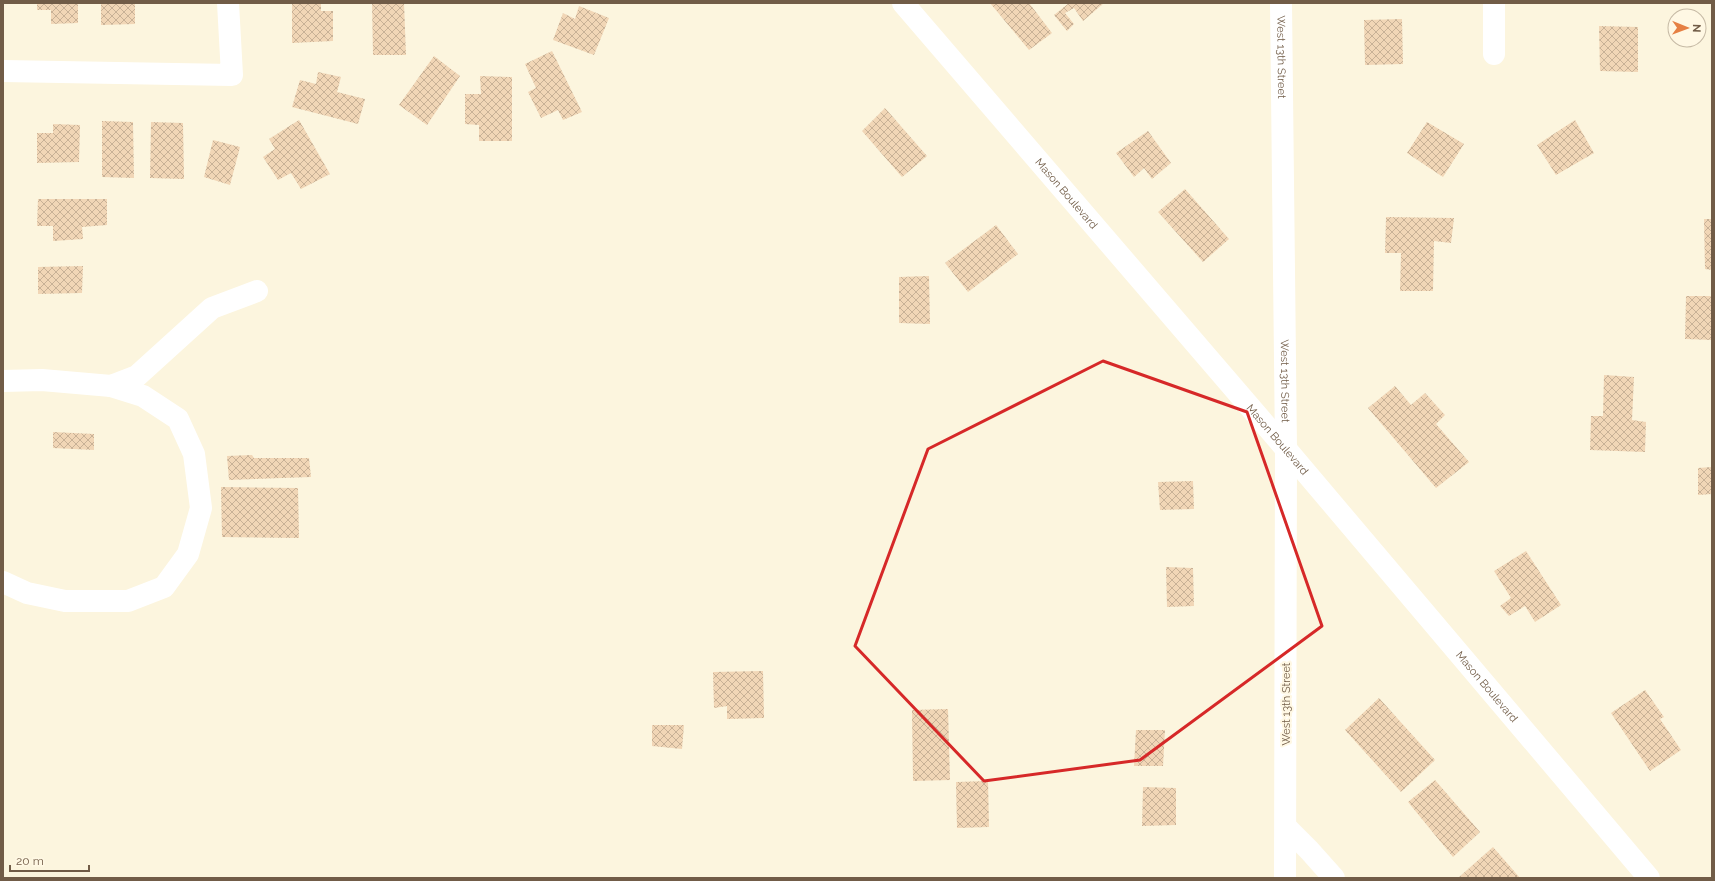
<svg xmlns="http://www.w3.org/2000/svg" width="1715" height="881" viewBox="0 0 1715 881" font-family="Raleway,sans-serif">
	<defs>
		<pattern id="building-cross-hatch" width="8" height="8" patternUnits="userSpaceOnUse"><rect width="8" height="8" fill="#f1d6b6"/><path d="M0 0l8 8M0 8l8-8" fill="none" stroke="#c8b196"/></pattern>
	</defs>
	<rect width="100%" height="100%" fill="#fcf5de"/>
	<!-- building -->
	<path fill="url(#building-cross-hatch)" d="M37 3H78V23L51 24V10H37Z
		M101 3H135V24L101 25Z
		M292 3H321V11H333V41L292 43Z
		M372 3H404L406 55H373Z
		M990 3H1029L1052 33 1029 50Z
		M1069 3H1104L1083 21 1074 8 1065 13 1074 24 1067 31 1054 15Z
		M579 6 609 18 594 55 553 40 563 13 575 19Z
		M1402 19 1403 64 1365 65 1364 20Z
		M1599 26 1638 27V72L1600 71Z
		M552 51 582 112 563 120 558 110 541 118 528 92 536 88 525 64Z
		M434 56 460 76 427 125 399 105Z
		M318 72 341 77 337 92 365 99 358 124 292 107 300 80 316 84Z
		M480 76 512 77V141H479V125L465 124V94H481Z
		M885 108 927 156 902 177 862 131Z
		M299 120 330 174 301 189 291 173 278 180 263 157 275 149 269 139Z
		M1575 120 1594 153 1556 175 1537 145Z
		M102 121 133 122 134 178 102 177Z
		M151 122 183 123 184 179 150 178Z
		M1427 122 1464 144 1443 177 1407 153Z
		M53 124 80 125 79 162 37 163V133H53Z
		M1148 131 1171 163 1152 179 1144 168 1134 177 1116 153Z
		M213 140 240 147 230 185 204 177Z
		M1185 189 1229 239 1203 262 1158 212Z
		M38 199H107V225L82 227 83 239 53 241V226H37Z
		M1386 217 1454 218 1451 243 1434 241 1433 291H1400L1401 253H1385Z
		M1704 219H1712V270L1705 269Z
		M996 225 1018 254 968 292 945 263Z
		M83 266 82 293 38 294V267Z
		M929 276 930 324 899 323V277Z
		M1686 296H1712V340L1685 339Z
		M1604 375 1634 377 1632 420 1646 422 1645 452 1590 450 1591 416H1603Z
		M1395 386 1411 405 1425 393 1445 415 1436 424 1469 462 1436 488 1368 408Z
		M53 432 94 434V450L53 448Z
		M252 455 254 458H309L311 477 229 480 227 456Z
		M1712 467V494L1698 495V468Z
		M1193 481 1194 509 1160 510 1158 482Z
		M221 487 298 488 299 538 222 537Z
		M1526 551 1561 605 1535 622 1525 606 1509 616 1500 606 1511 598 1494 571Z
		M1166 567 1193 568 1194 606 1167 607Z
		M763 671 764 718 727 719V706L714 708 713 672Z
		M1645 690 1664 717 1660 719 1681 750 1650 771 1611 713Z
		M1379 698 1435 760 1401 792 1345 730Z
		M948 709 950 780 913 781 912 710Z
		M652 725H684L682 749 652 746Z
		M1136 730H1165L1163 766H1134Z
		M1435 780 1480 832 1453 857 1408 802Z
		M988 781 989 827 957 828 956 782Z
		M1143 787 1176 788V825L1142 826Z
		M1493 847 1520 878H1458Z"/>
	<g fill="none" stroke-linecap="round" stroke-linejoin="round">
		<!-- minor -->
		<g stroke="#fff" stroke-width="22">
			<path id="s1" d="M903 3 1286 449 1649 878"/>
			<path id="s2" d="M1281 3 1286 449 1285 878"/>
			<path d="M1494 3V54"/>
			<path d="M3 71 232 75 228 3"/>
			<path d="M3 381 42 380 111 386 137 376 212 308 257 291"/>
			<path d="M3 582 27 593 65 601H128L164 587 188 554 201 508 194 454 178 419 143 396 111 386"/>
			<path d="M1286 827 1309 850 1334 878"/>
		</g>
	</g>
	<!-- marked area -->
	<path fill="none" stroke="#d62828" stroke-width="3" stroke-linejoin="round" d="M1103 361 1247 412 1322 626 1140 760 984 781 855 646 928 449Z"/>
	<g text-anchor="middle" stroke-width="4" stroke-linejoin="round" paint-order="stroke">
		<!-- street labels -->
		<g font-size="11" fill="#715c47" stroke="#fff8e4">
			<text dy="4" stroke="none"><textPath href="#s2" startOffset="54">West 13th Street</textPath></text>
			<text dy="4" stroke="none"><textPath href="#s1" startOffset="251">Mason Boulevard</textPath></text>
			<text dy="4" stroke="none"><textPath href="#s2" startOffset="378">West 13th Street</textPath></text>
			<text dy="4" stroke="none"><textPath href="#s1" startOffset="575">Mason Boulevard</textPath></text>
			<text dy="4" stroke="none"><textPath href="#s1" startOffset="899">Mason Boulevard</textPath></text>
			<text transform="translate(1286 704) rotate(-90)" y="4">West 13th Street</text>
		</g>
	</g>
	<!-- border -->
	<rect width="1715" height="881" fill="none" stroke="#715c47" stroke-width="8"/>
	<!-- north arrow -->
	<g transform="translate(1687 28) rotate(91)"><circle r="19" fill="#fff8e4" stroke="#c6baa5"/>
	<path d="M0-3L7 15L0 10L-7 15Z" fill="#e68043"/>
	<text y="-6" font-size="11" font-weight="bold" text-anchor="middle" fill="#715c47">N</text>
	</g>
	<!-- scale -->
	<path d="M10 865v6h79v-6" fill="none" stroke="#715c47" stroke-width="2"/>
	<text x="16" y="865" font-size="12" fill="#715c47" stroke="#fff8e4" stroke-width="3" paint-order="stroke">20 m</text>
</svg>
